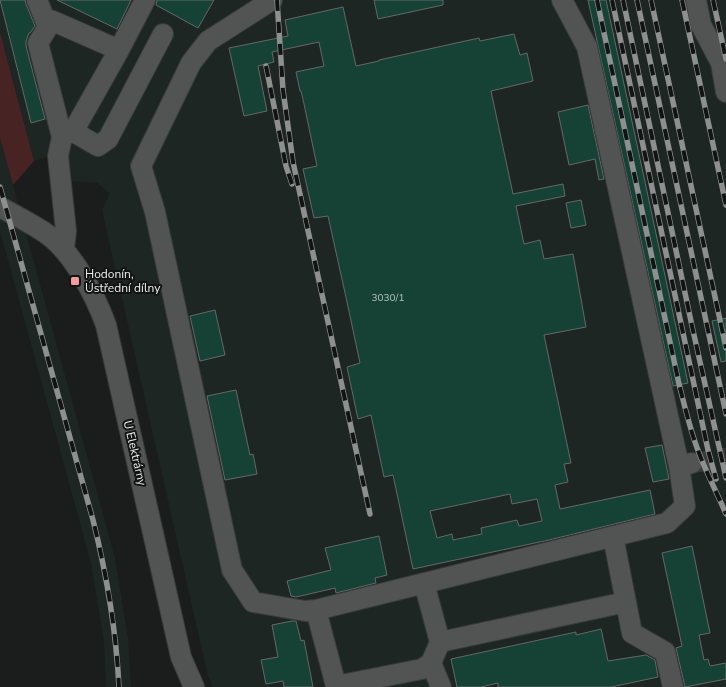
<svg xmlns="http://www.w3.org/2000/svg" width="726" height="687" viewBox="0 0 726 687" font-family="'Nunito Sans',sans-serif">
	<rect width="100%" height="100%" fill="#1b1d1c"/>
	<!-- built -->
	<path fill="#1d2623" d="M0 0H726V687H213L208 676 102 210 110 193 97 183 68 181 53 155 34 161 0 32Z
		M0 138 115 558 128 638 131 687H106L104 641 91 563 0 231Z"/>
	<!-- green -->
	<path fill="#482324" d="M0 32 34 161 13 185 0 138Z"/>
	<!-- building -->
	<path fill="#154235" stroke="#656867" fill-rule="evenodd" d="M0 0H25L26 4 35 26 30 33H29L26 41V46L45 119 31 123Z
		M57 0H131L117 29Z
		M157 0H214L198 28 156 5Z
		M374 0H443V5L378 19Z
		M588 0H606L688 383 673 386Z
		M343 7 356 66 379 61V60L479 38 480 41 514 34 520 55 527 53 533 81 491 91 513 194 563 184 565 196 516 206 524 244 540 240 544 259 573 254 586 327 544 335 571 463 564 464 568 482 555 485 560 509 650 490 655 514 549 540 413 569 393 475 384 477 371 415 358 419 347 367 360 363 347 302 328 216 314 218 303 169 317 166 304 104 301 91H300L296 72 324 66 319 42 272 52 274 62 258 66 267 111 244 116 229 48 288 36 285 20ZM510 494 512 504 537 499 542 521 519 526 517 520 481 528 482 534 453 540 452 534 437 538 430 511Z
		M588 105 604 179 599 180 595 159 569 165 558 112Z
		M581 200 586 225 571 228 566 203Z
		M215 310 225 355 200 361 190 316Z
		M726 318V361L721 362 712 321Z
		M236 390 250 455 253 454 257 474 225 480 207 396Z
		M662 445 669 479 653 482 645 448Z
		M379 536 387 575 375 578 376 583 336 593 335 588 296 597 291 596 287 581 331 570 325 548Z
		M692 546 710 633 699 635 704 660 708 659 710 666 726 663V679L685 687 676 648 682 646 662 553Z
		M292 621H296L301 641 304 640 313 687H284L283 681 266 684 261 660 278 657 272 625Z
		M601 629 608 661 646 655 655 660 658 677 611 687H498V683L481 687H457L451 659 576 632V635Z"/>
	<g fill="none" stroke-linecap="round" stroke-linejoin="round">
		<!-- minor-tunnel -->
		<path stroke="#3a3c3c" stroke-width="20" stroke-dasharray="20 10" stroke-linecap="butt" d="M692 463 726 458"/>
		<defs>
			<path id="minor" d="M37 0 48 27 38 43 62 137 58 156 66 231 64 249
				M272 0 208 41 191 63 141 166 155 212 232 570 253 602 305 611 316 610 667 523 685 506 679 466
				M562 0 587 47 679 466 692 463
				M696 0 701 25 721 63 726 92
				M45 19 53 21 119 50 145 0
				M72 131 98 146 108 139 163 34
				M62 137 74 130 119 50
				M0 207C15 215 30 223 44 232 72 250 95 295 106 325L181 657 194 687
				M613 536 632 633 665 652 673 687
				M424 583 440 642 626 602
				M316 610 336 686 422 669 431 663 440 642
				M431 663 441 687"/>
		</defs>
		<!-- minor casing -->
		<use href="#minor" stroke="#393b3a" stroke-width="22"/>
		<!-- minor -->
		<use href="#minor" stroke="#515452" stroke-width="20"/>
		<defs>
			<path id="rail" d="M277 0 283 90 293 162 370 514
				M597 0 679 384C685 407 690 430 699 453 707 474 717 493 726 514
				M612 0 708 450 716 479
				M623 0 692 326 726 478
				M637 0 726 414
				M651 0 726 348
				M682 0 726 205
				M713 0 726 59
				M266 66 286 166 292 184
				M0 187 93 520C107 576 116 629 119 687"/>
		</defs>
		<!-- rail casing -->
		<use href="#rail" stroke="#8e8f8f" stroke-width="5.5"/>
		<!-- rail -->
		<use href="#rail" stroke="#121413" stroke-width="4" stroke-dasharray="11" stroke-linecap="butt"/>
	</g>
	<!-- markers -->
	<rect fill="#f59b9c" stroke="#121413" stroke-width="2" x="70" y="276" width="10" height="10" rx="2.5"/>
	<g text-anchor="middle" stroke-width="4" stroke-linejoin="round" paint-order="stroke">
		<!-- number labels -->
		<g font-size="10" fill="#b7c3c0">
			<text x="388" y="301">3030/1</text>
		</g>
		<!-- poi labels -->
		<g font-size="12" fill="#edeeee" stroke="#121413" text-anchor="start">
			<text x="85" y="278">Hodonín,<tspan x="85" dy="14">Ústřední dílny</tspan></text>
		</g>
		<!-- street labels -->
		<g font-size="12" fill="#edeeee" stroke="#121413">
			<text transform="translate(135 453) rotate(77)" y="4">U Elektrárny</text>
		</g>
	</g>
</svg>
